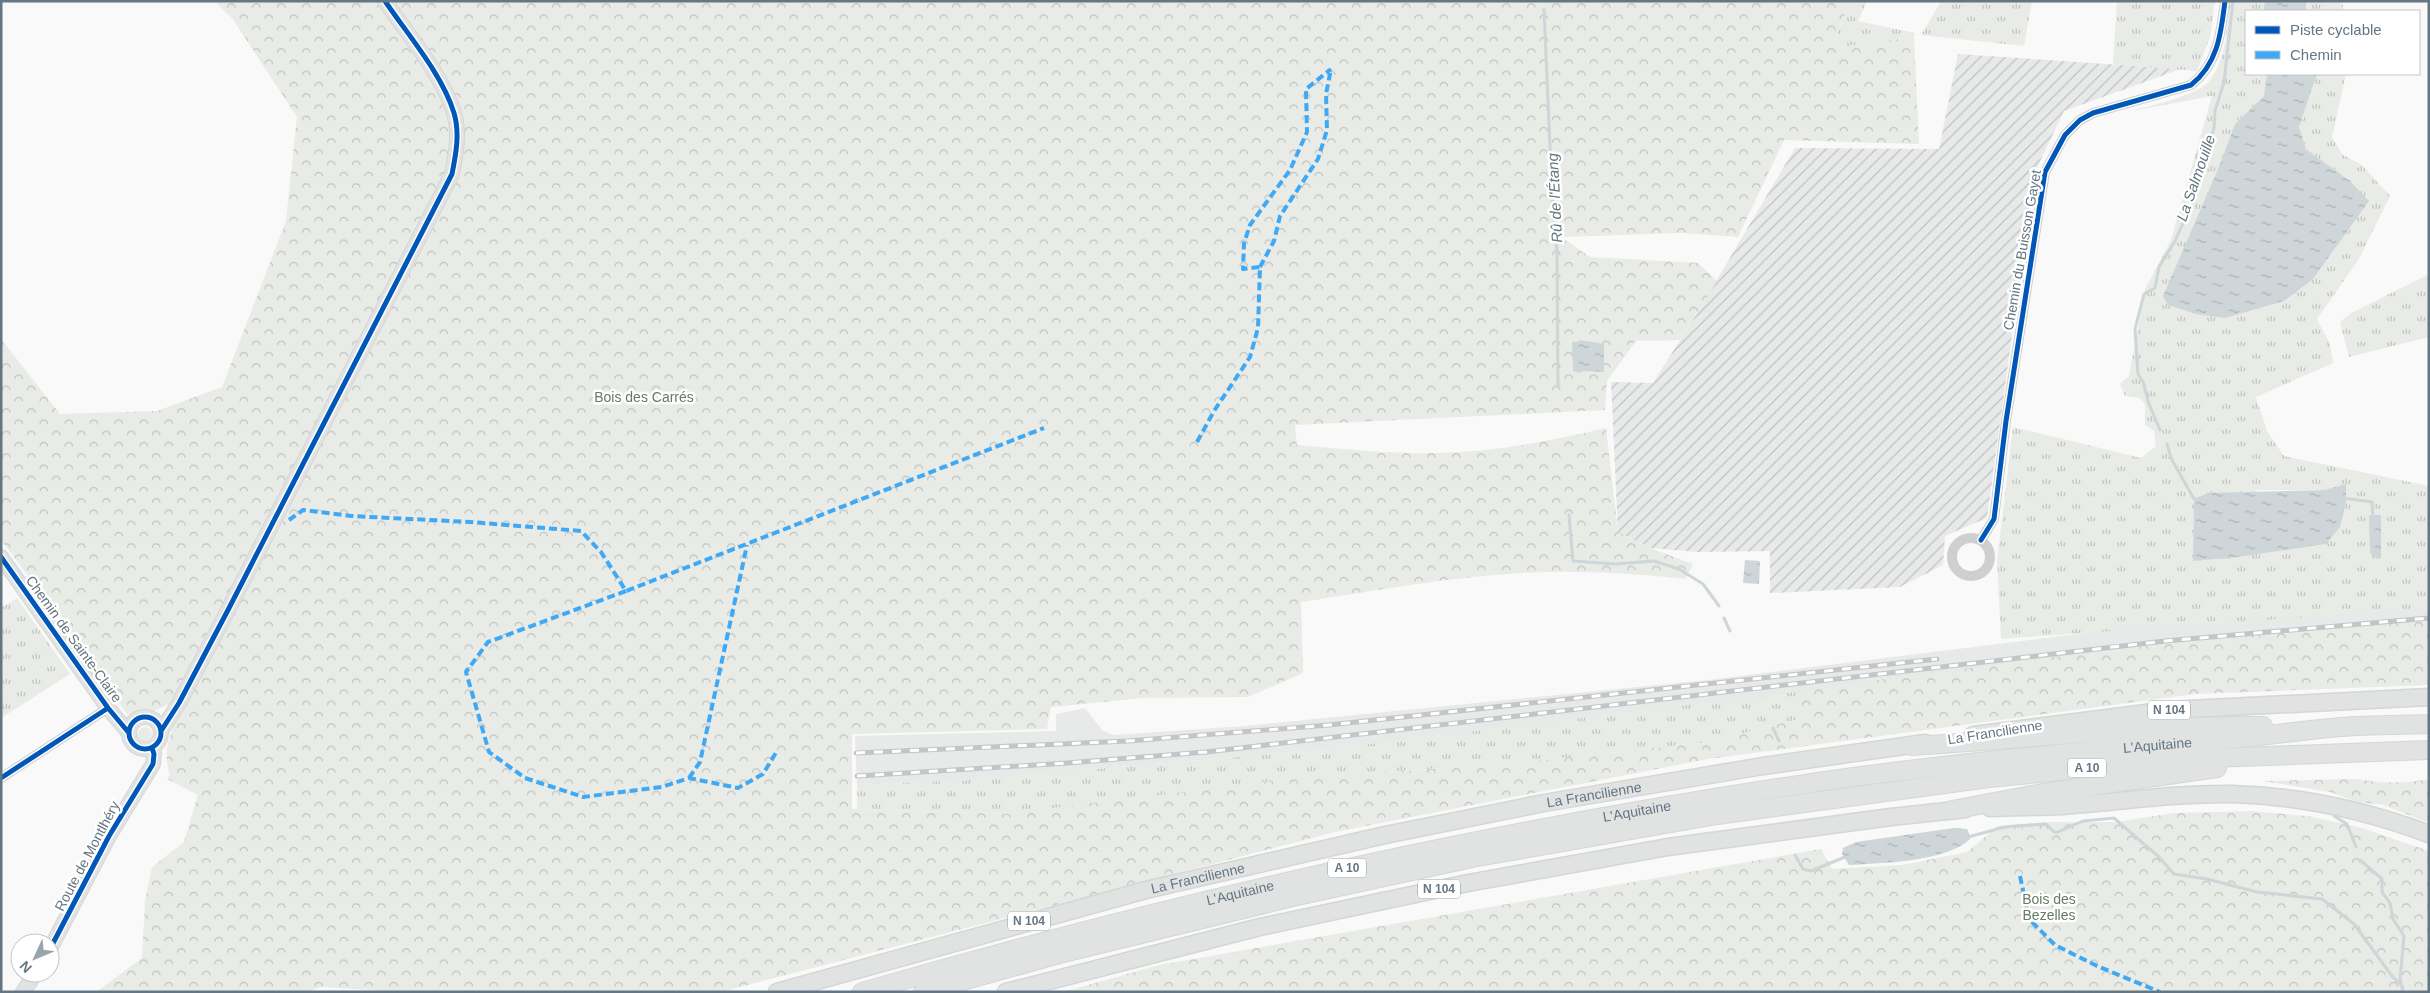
<svg xmlns="http://www.w3.org/2000/svg" width="2430" height="993" viewBox="0 0 2430 993" font-family="Arial,sans-serif">
	<defs>
		<pattern id="industrial-furrows" width="10" height="10" patternUnits="userSpaceOnUse" patternTransform="scale(1.25)"><rect width="10" height="10" fill="#e8e9e9"/><path d="M-1 1l2-2M0 10L10 0M9 11l2-2" fill="none" stroke="#c0c1c2"/></pattern>
		<pattern id="grass-tufts" width="24" height="20" patternUnits="userSpaceOnUse" patternTransform="scale(1.25)"><rect width="24" height="20" fill="#e8ebe6"/><path d="M3 7l-1-3M5 7V3M7 7l1-3M15 17l-1-3M17 17v-4M19 17l1-3" fill="none" stroke="#c0c3c0"/></pattern>
		<pattern id="forest-crowns" width="20" height="18" patternUnits="userSpaceOnUse" patternTransform="scale(1.25)"><rect width="20" height="18" fill="#e8ebe6"/><path d="M2 6a3 3 0 1 1 6 0M12 15a3 3 0 1 1 6 0" fill="none" stroke="#c0c3c0"/></pattern>
		<pattern id="water-ripples" width="26" height="14" patternUnits="userSpaceOnUse" patternTransform="scale(1.25)"><rect width="26" height="14" fill="#ced6d9"/><path d="M2 4q2-2 4 0t4 0M15 11q2-2 4 0t4 0" fill="none" stroke="#abb2b5"/></pattern>
	</defs>
	<rect width="100%" height="100%" fill="#f9f9f9"/>
	<!-- built -->
	<path fill="#e8e9e9" d="M2429 600V625L2021 665 1329 749 958 781 857 784 855 736 1056 731V714L1085 708 1102 730 1113 735 1245 726 1708 680 2232 615Z"/>
	<!-- industrial -->
	<path fill="url(#industrial-furrows)" d="M1958 54 2181 69 2064 111 2034 174 1987 518 1945 536 1943 565 1900 587 1770 593V551L1698 552 1650 548 1618 532 1611 382 1653 383 1696 315 1795 148 1939 149Z"/>
	<!-- grass -->
	<path fill="url(#grass-tufts)" fill-rule="evenodd" d="M1850 1H1867L1858 21 1915 33 1914 37 1832 48Z
		M1941 1H2032L2024 46 1921 35Z
		M2117 1H2215L2210 37 2197 71 2113 64Z
		M2229 1H2265L2263 11H2246V74L2268 75 2264 96 2235 124 2216 174 2350 181 2306 149 2299 127 2317 74H2346L2332 137 2342 154 2363 166 2390 196 2359 259 2317 319 2330 344 2333 363 2256 397 2267 431 2284 456 2429 486V608L2001 639 1997 561 2013 427 2141 458 2156 446 2154 431 2145 425V404L2140 398 2125 396 2120 384 2129 376 2145 289 2171 240 2212 96 2132 111C2152 105 2198 96 2210 80 2227 58 2227 27 2229 1ZM2345 485 2346 502 2250 554 2238 557 2257 490H2325Z
		M2306 1H2343V11H2306Z
		M2429 274V337L2349 357 2340 322 2351 313Z
		M17 598 70 674 1 718V608Z
		M1802 691V718L1710 742 1524 762 1399 771 1004 814 857 809V784L958 781 1329 749Z
		M138 734a7 7 0 1 1 14 0a7 7 0 1 1-14 0Z"/>
	<!-- forest -->
	<path fill="url(#forest-crowns)" d="M214 1H1850L1832 48 1914 37 1919 144 1784 140 1738 237 1683 233 1561 237 1590 257 1698 263 1717 281 1680 340 1636 341 1607 381 1605 410 1295 425 1297 445C1343 449 1390 454 1437 453 1494 452 1551 441 1606 428L1618 532 1650 548 1693 564 1685 579C1631 573 1576 570 1522 573 1448 577 1374 591 1301 602L1303 673 1248 697 1143 698 1051 707 1047 729 852 734V809L1004 814 1279 780 1524 762 1710 742 1802 718V691C1925 673 2049 657 2173 643 2258 634 2343 623 2429 620V685L2195 694 1708 759 1335 832 721 992H402L322 987 305 992H96L142 958 145 902 152 867 184 842 198 795 167 779 170 775C161 749 172 729 183 706L174 700C160 712 145 713 127 714L45 598 1 540V339L60 414 157 411 222 387 286 221 297 117 232 18Z
		M2356 779C2381 783 2404 784 2429 779V823L2384 805 2358 802 2330 792 2263 781Z
		M2251 811 2307 816 2359 827 2429 851V992H1063L1159 965 1821 849 1832 869 1903 865 1967 852 1998 826 2047 822H2117L2173 813Z"/>
	<!-- water -->
	<path fill="url(#water-ripples)" d="M2265 1H2306V11H2263Z
		M2267 74H2317L2299 127 2306 149 2350 181 2369 201 2313 279 2284 301 2225 318 2196 314 2168 305 2163 296 2216 174 2235 124 2264 96Z
		M1587 341 1604 344V372L1583 371 1580 373 1573 371 1572 342Z
		M2346 484V502L2340 527 2326 544 2238 557 2193 561 2194 499 2208 493 2325 490Z
		M2369 515H2381V558L2372 556 2370 552Z
		M1745 560 1760 561 1759 584 1743 583Z
		M1954 828 1967 829 1971 838C1948 862 1882 863 1849 865L1842 854 1843 848 1856 842Z"/>
	<g fill="none" stroke-linecap="round" stroke-linejoin="round">
		<!-- stream -->
		<path stroke="#ced6d9" stroke-width="3" d="M1544 9 1553 214 1557 251 1558 387
			M2160 430 2149 404 2143 382 2138 374 2135 329 2144 294 2155 288 2159 267 2175 241 2188 212 2214 128 2215 111 2224 82 2233 1
			M2167 444 2171 458 2194 499H2197
			M2343 498 2372 502 2373 519
			M1569 515 1573 561 1615 564 1654 561 1679 569 1703 584 1719 606
			M1724 618 1730 631
			M1773 728 1779 741
			M2334 816 2347 824 2356 847
			M1968 837 2005 827 2046 824 2054 832H2058L2083 821 2114 818 2159 857 2174 874 2207 879 2257 892 2322 899 2354 924 2392 976 2403 987
			M1795 855 1803 869 1811 871 1845 857
			M2360 860 2382 879V892L2390 903 2393 919 2404 936 2400 979 2403 992"/>
		<defs>
			<path id="secondary" d="M1 557 108 708 129 733
				M129 733a16 16 0 1 1 32 0a16 16 0 1 1-32 0Z
				M161 731 179 703 228 610 452 174C456 154 460 133 454 113 442 74 408 35 385 1
				M50 949 109 836 153 764 154 754 152 748
				M23 992 36 973"/>
			<g id="trunk">
				<path d="M1973 735 2169 710 2429 697"/>
				<path d="M1990 808C2014 807 2038 807 2062 806 2119 802 2176 793 2233 794 2301 796 2365 810 2429 834"/>
				<path id="s1" d="M777 992 1146 890 1385 835 1544 803 1763 766 1925 743"/>
				<path d="M1006 992 1260 927 1468 883 1668 847 1891 817 1966 809"/>
			</g>
			<g id="motorway">
				<path d="M1912 746C2029 739 2145 725 2263 726"/>
				<path d="M1952 810 2043 793 2217 768"/>
				<path id="s2" d="M862 992C1183 899 1509 826 1839 779 1960 762 2083 751 2205 741 2251 738 2295 731 2341 727 2370 725 2399 725 2429 724"/>
				<path d="M923 992 1059 954 1297 896 1472 858 1717 815 1989 778 2183 759 2429 750"/>
			</g>
		</defs>
		<!-- secondary casing -->
		<use href="#secondary" stroke="#d5d6d7" stroke-width="16"/>
		<!-- trunk casing -->
		<use href="#trunk" stroke="#d5d6d6" stroke-width="19"/>
		<!-- motorway casing -->
		<use href="#motorway" stroke="#d5d6d6" stroke-width="20"/>
		<!-- minor -->
		<path stroke="#cecfd0" stroke-width="10" d="M1952 557a19 19 0 1 1 38 0a19 19 0 1 1-38 0Z
			M1981 540 1994 519 2006 421 2045 172 2065 135 2080 120 2093 113 2191 85C2218 64 2221 33 2225 1
			M1 778 108 708"/>
		<!-- secondary -->
		<use href="#secondary" stroke="#e1e2e2" stroke-width="14"/>
		<!-- trunk -->
		<use href="#trunk" stroke="#e1e2e2" stroke-width="16"/>
		<!-- motorway -->
		<use href="#motorway" stroke="#e1e2e2" stroke-width="18"/>
		<defs>
			<path id="rail" d="M856 753 1128 741 1329 725 1937 659
				M857 776 1067 763 1206 752 2165 641 2429 618"/>
		</defs>
		<!-- rail casing -->
		<use href="#rail" stroke="#c3c5c6" stroke-width="5"/>
		<!-- rail -->
		<use href="#rail" stroke="#fff" stroke-width="3" stroke-dasharray="9" stroke-linecap="butt"/>
		<!-- quiet -->
		<path stroke="#3fa9f5" stroke-width="4" stroke-dasharray="8 4" stroke-linecap="butt" d="M1260 267 1274 241 1280 216 1318 159 1327 130 1326 94 1331 69
			M1197 442 1214 411 1250 357 1258 328 1260 267 1243 269 1244 243 1250 225 1290 170 1307 132 1306 89 1331 69
			M289 520 303 510 351 516 470 522 581 531 601 552 626 591 1044 428
			M626 591 488 642 466 672 489 752 525 778 583 797 662 787 689 778 738 788 763 774 777 751
			M689 778 700 762 747 545
			M2020 876 2029 919 2055 945 2097 966 2160 992"/>
		<defs>
			<path id="cycleway" d="M1981 540 1994 519 2006 421 2045 172 2065 135 2080 120 2093 113 2191 85C2218 64 2221 33 2225 1
				M1 557 108 708 129 733
				M129 733a16 16 0 1 1 32 0a16 16 0 1 1-32 0Z
				M161 731 179 703 228 610 452 174C456 154 460 133 454 113 442 74 408 35 385 1
				M1 778 108 708
				M50 949 109 836 153 764 154 754 152 748"/>
		</defs>
		<!-- cycleway casing -->
		<use href="#cycleway" stroke="#fff" stroke-width="8"/>
		<!-- cycleway -->
		<use href="#cycleway" stroke="#0057b8" stroke-width="5"/>
	</g>
	<g text-anchor="middle" stroke-width="5" stroke-linejoin="round" paint-order="stroke">
		<!-- shield labels -->
		<g fill="#fff" stroke="#939fa8" stroke-width="1">
			<rect x="2148" y="700.5" width="42" height="19" rx="4"/>
			<rect x="2068" y="758.5" width="38" height="19" rx="4"/>
			<rect x="1328" y="858.5" width="38" height="19" rx="4"/>
			<rect x="1418" y="879.5" width="42" height="19" rx="4"/>
			<rect x="1008" y="911.5" width="42" height="19" rx="4"/>
		</g>
		<g font-size="12" font-weight="bold" fill="#657683">
			<text x="2169" y="714">N 104</text>
			<text x="2087" y="772">A 10</text>
			<text x="1347" y="872">A 10</text>
			<text x="1439" y="893">N 104</text>
			<text x="1029" y="925">N 104</text>
		</g>
		<!-- street labels -->
		<g font-size="14" fill="#657683" stroke="#fff">
			<text transform="translate(2022 250) rotate(-80)" y="5">Chemin du Buisson Gayet</text>
			<text transform="translate(74 639) rotate(54)" y="5">Chemin de Sainte-Claire</text>
			<text transform="translate(1995 732) rotate(-9)" y="5">La Francilienne</text>
			<text dy="5" stroke="none"><textPath href="#s2" startOffset="1321">L'Aquitaine</textPath></text>
			<text dy="5" stroke="none"><textPath href="#s1" startOffset="841">La Francilienne</textPath></text>
			<text dy="5" stroke="none"><textPath href="#s2" startOffset="796">L'Aquitaine</textPath></text>
			<text transform="translate(87 856) rotate(-62)" y="5">Route de Montlhéry</text>
			<text dy="5" stroke="none"><textPath href="#s1" startOffset="436">La Francilienne</textPath></text>
			<text dy="5" stroke="none"><textPath href="#s2" startOffset="391">L'Aquitaine</textPath></text>
		</g>
		<!-- park labels -->
		<g font-size="14" fill="#687a64" stroke="#fff">
			<text x="644" y="402">Bois des Carrés</text>
			<text x="2049" y="904">Bois des<tspan x="2049" dy="16">Bezelles</tspan></text>
		</g>
		<!-- water labels -->
		<g font-size="15" font-style="italic" fill="#60757c" stroke="#fff">
			<text transform="translate(2196 178) rotate(-71)" y="5">La Salmouille</text>
			<text transform="translate(1555 198) rotate(-93)" y="5">Rû de l'Étang</text>
		</g>
	</g>
	<!-- border -->
	<rect width="2430" height="993" fill="none" stroke="#657683" stroke-width="5"/>
	<!-- legend -->
	<rect x="2245" y="10" width="175" height="65" fill="#ffffff" stroke="#c1c8cd"/>
	<rect x="2255" y="26" width="25" height="8" fill="#0057b8" stroke="#c1c8cd"/>
	<text x="2290" y="35" font-size="15" fill="#657683">Piste cyclable</text>
	<rect x="2255" y="51" width="25" height="8" fill="#3fa9f5" stroke="#c1c8cd"/>
	<text x="2290" y="60" font-size="15" fill="#657683">Chemin</text>
	<!-- north arrow -->
	<g transform="translate(35 958) rotate(226)"><circle r="24" fill="#ffffff" stroke="#c1c8cd"/>
	<path d="M0-4L9 19L0 12L-9 19Z" fill="#99a4ac"/>
	<text y="-8" font-size="14" font-weight="bold" text-anchor="middle" fill="#657683">N</text>
	</g>
</svg>
